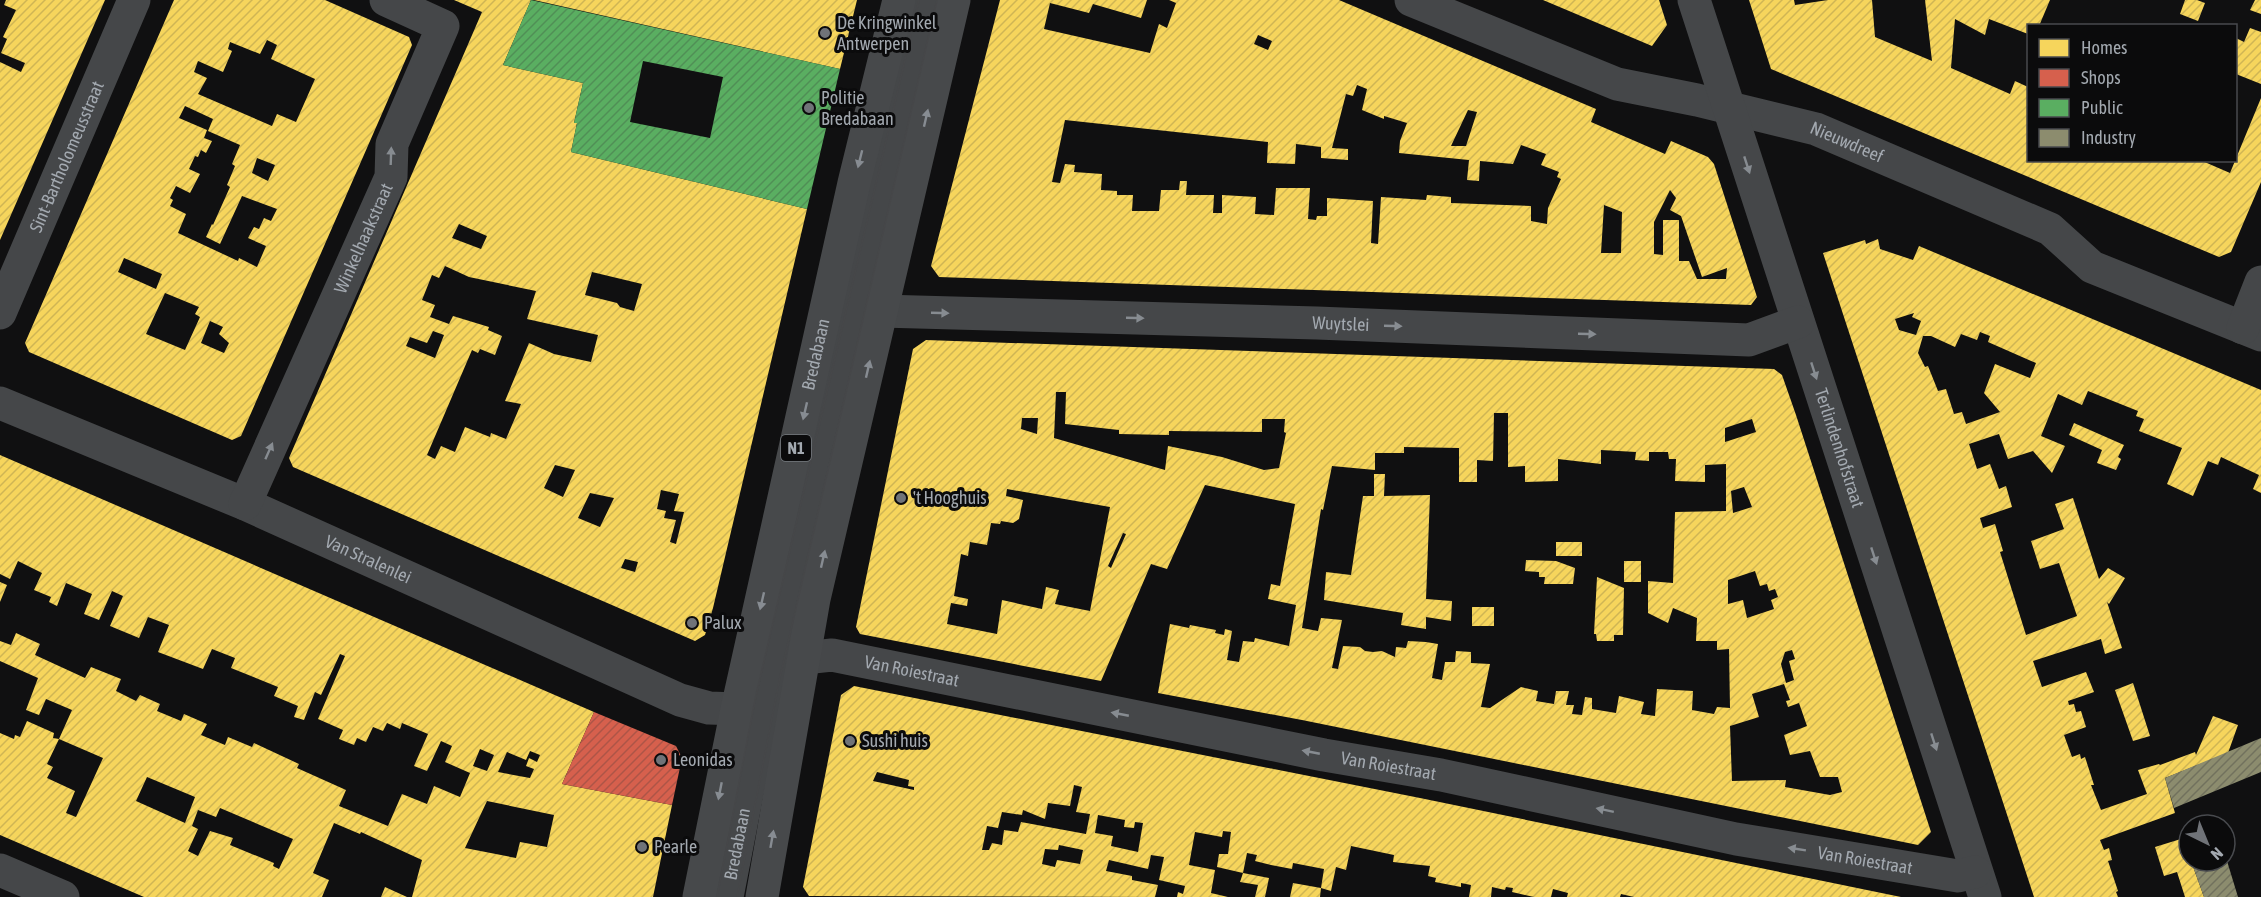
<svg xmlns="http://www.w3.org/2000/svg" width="2261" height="897" viewBox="0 0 2261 897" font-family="'Asap Condensed',sans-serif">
	<defs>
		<pattern id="homes-hatch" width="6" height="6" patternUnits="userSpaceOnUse" patternTransform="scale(1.5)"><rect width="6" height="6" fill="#f6d55c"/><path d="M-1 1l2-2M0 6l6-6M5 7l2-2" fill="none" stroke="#cfb554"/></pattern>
		<pattern id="shops-hatch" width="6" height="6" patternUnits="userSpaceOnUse" patternTransform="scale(1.5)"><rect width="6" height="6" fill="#d6604d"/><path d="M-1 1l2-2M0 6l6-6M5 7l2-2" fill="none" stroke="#ad5547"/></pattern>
		<pattern id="public-hatch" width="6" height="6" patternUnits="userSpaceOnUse" patternTransform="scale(1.5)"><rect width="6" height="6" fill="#5aae61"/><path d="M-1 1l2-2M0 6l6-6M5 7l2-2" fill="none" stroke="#508f56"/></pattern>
		<pattern id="industry-hatch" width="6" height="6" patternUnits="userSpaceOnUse" patternTransform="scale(1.5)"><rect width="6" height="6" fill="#8c8c6e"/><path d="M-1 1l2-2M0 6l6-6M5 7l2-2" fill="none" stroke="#71715d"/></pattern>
	</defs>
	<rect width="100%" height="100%" fill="#101011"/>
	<!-- homes -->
	<path fill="url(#homes-hatch)" fill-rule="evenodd" d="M6 0H105L0 240V62L21 72 25 63 1 53 7 39 3 37 16 10 4 5Z
		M174 0H325L409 37 412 45 241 436 232 440 29 352 25 343ZM267 40 277 45 271 59 315 79 296 122 277 114 272 126 198 94 207 78 194 72 198 61 223 72 232 51 228 49 230 42 260 54ZM185 106 213 119 208 131 240 145 232 164 235 166 227 185 230 187 213 225 212 224 206 237 220 244 242 196 277 209 271 221 264 218 259 229 254 227 248 238 266 246 257 267 239 258 238 261 178 233 186 214 170 206 173 200 170 198 176 186 190 193 200 174 189 169 195 156 198 157 201 150 206 153 212 141 204 138 207 130 179 118ZM257 158 275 165 268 181 252 173ZM124 258 162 274 156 289 118 272ZM165 293 199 307 195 314 200 317 185 350 146 334ZM210 321 223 327 219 334 229 343 224 353 201 343Z
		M454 0H531L503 65 583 83 574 123H577L571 152 807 209 713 608 705 635 695 641 293 467 289 458 482 12ZM459 224 487 236 481 249 452 238ZM445 266 469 277 536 291 527 319 598 335 591 362 554 354 529 343 505 401 521 404 506 439 491 433 490 437 465 427 455 452 441 446 435 459 427 455 472 350 478 353 480 349 495 355 502 336 488 330 489 327 453 316 449 324 430 317 435 305 422 300 432 275 439 278ZM592 272 642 284 634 311 620 307 617 303 585 295ZM433 331 444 335 435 358 406 346 410 337 427 343ZM555 465 575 470 563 497 544 488ZM661 490 679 494 674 511 684 512 676 544 670 542 676 520 664 518 666 511 657 509ZM590 493 614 498 600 527 578 518ZM625 559 638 562 635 572 621 568Z
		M534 0H857L840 69Z
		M1000 0H1147L1141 18 1093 4 1089 13 1050 3 1044 29 1150 53 1159 24 1167 28 1176 3 1169 0H1339L1596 109 1591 122 1665 154 1671 141 1708 157 1714 164 1757 297 1751 305 939 277 931 266ZM1258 35 1272 41 1268 50 1254 44ZM1357 85 1367 89 1362 110 1384 119V116L1407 123 1400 141 1399 153 1469 160 1467 180 1479 181 1480 161 1513 164 1521 145 1546 154 1541 165 1559 172 1557 177 1561 179 1548 208 1547 224 1531 221V206L1451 203V197L1427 195 1426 200 1381 197 1378 244 1371 243 1373 201 1327 198V216H1317L1316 220 1308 219 1310 188H1276L1274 215 1255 214 1256 197 1222 195V213H1213L1214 195H1186L1187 181H1180L1179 190H1161L1159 211H1132L1133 195H1117V191L1101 190 1102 174 1074 172 1075 165 1065 164 1060 183 1052 182 1065 120 1268 142 1267 163 1295 164 1296 144 1321 147V158L1348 160V149L1332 148 1346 94 1353 96ZM1468 110 1477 112 1466 146H1451ZM1670 190 1676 198 1670 210 1681 216 1702 277 1727 268 1726 279H1697L1689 261H1679V220H1663V255L1654 254V222ZM1604 205 1622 212 1621 253H1601Z
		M1543 0H1659L1667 25 1652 46Z
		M1749 0H1794L1795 5 1828 0H1872L1875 37 1932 61 1925 0H2050L2039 26H2028V34L1989 19 1985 35 1955 19 1951 68 2010 94 2015 81 2028 87V160H2200L2230 173 2261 98V182L2231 252 2219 257 1771 69Z
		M2185 0H2197L2205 3 2198 21 2180 14Z
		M2255 0H2261V14L2250 10Z
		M2250 28 2261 32V84L2236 74 2237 52 2236 51V38L2244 42Z
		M1878 239 1880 249 1913 260 1919 246 2261 390V493L2253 489 2259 475 2221 457 2218 465 2208 461 2193 496 2167 484 2182 448 2139 431 2144 419 2136 416 2138 411 2088 391 2082 405 2058 394 2041 436 2065 446 2052 473 2033 451 2008 459 1999 434 1969 444 1977 469 1990 464 1999 489 2006 486 2012 507 1980 518 1983 528 1995 524 2003 551 2000 552 2026 635 2077 616 2059 563 2040 569 2031 541 2064 529 2055 504 2073 498 2099 579 2108 568 2125 578 2109 604 2107 602 2122 648 2105 654 2101 639 2033 661 2042 687 2086 672 2094 692 2068 701 2069 705 2074 704 2076 712 2081 711 2086 727 2064 735 2072 757 2080 754 2081 759 2085 757 2094 785H2091L2101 810 2147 794 2138 770 2159 764 2160 765 2195 752 2196 755 2213 716 2238 725 2228 753 2165 778 2175 813 2100 840 2104 850 2109 848 2112 860 2108 861 2118 891 2116 892 2118 897H2034L1823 253 1865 240 1866 244ZM1914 313 1912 317 1921 321 1916 335 1899 330 1895 319ZM1980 332 1990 336 1988 342 2036 363 2030 378 1995 364 1984 393 2000 412 1966 424 1962 412 1954 414 1946 389 1938 391 1928 366 1925 367 1918 353 1923 336H1931L1955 347 1961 334 1977 340Z
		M926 340 1774 369 1782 375 1796 415 1931 832 1918 845 1302 720 1158 693 1170 624 1189 628 1190 625 1216 630 1215 633 1224 635 1225 629 1232 631 1227 660 1239 662 1243 641 1254 642 1255 638 1289 646 1296 605 1268 599 1271 584 1280 586 1295 504 1205 485 1167 569 1151 564 1101 681 860 634 856 627 913 349ZM1056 392H1066L1065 424 1119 430V434L1169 435V431L1262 432V419H1285L1284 432 1286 433 1279 468 1264 470 1222 457 1168 446 1165 470 1054 438ZM1494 413H1508V467L1525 466V482L1558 481V459L1601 464V450L1636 452 1635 460 1649 461V452H1668L1669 459H1676L1675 481 1705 482V465L1726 464V511L1675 512 1673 583 1648 581V613L1668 623 1673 608 1697 618 1696 641H1717V650L1729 649 1730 708 1717 707 1714 714 1692 710 1693 691 1657 689 1655 716 1641 714 1644 702 1619 696 1616 713 1592 709V698L1585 697 1582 715 1572 714 1574 705H1566L1569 691H1556L1554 704 1536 701 1538 691 1521 687 1490 708 1481 707 1490 664 1471 663V652L1456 651 1455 662H1445L1442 680 1432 678 1438 644 1426 642 1408 641 1406 648 1396 647 1395 657 1382 651 1373 652 1365 651 1360 647 1343 646 1338 669 1332 668 1342 620 1321 618 1318 631 1302 628 1321 509 1323 510 1332 466 1375 470V453H1404V447L1459 448V482H1477V460L1493 461ZM1022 418H1038L1037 434 1021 429ZM1752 419 1756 432 1725 442V428ZM1744 487 1752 507 1733 513 1731 491ZM1007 489 1110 507 1090 611 1055 604 1059 590 1046 587 1042 609 1002 600 997 634 947 624 951 603 967 606 968 599 954 596 961 554 968 556 970 542 987 545 991 523 1000 524 1001 521 1013 523 1019 519 1023 500 1006 496ZM1123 533 1126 534 1111 568 1108 566ZM1755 571 1760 586 1767 584 1769 591 1775 589 1778 597 1771 600 1774 609 1747 618 1743 600 1728 604V580ZM1792 650 1795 659 1789 661 1794 680 1786 683 1781 664 1785 652ZM1784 684 1790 700 1786 701 1788 707 1799 703 1807 726 1784 735 1790 755 1810 751 1820 777H1838L1842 792 1830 795 1785 787 1786 780 1732 781 1730 726 1759 717 1752 694Z
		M2074 423 2124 445 2118 457 2121 459 2116 470 2097 463 2102 450 2069 435Z
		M0 455 594 712 562 784 672 805 653 897H412L422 860 361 832 360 834 334 823 313 873 329 880 322 897H144L0 835V733L14 739 15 735 20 737 27 721 54 733 53 738 59 739 47 764 53 767 47 778 75 791 66 813 76 817 103 758 59 739 72 710 46 699 39 715 26 710 38 678 0 661V641L11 645 16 633 40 644 35 655 85 678 91 667 121 679 116 691 136 701 140 695 160 704 157 711 181 721 184 714 207 724 201 735 225 745 228 737 252 747 254 743 299 764 297 768 346 790 339 806 388 826 402 794 427 804 434 786 460 797 470 773 445 762 452 746 441 741 427 771 414 766 428 734 402 723 400 729 387 723 383 731 373 727 366 742 357 738 354 745 339 739 343 730 318 719 345 656 340 654 321 695 315 692 304 720 294 717 298 706 274 696 278 687 231 668 235 658 212 649 203 669 158 652 169 625 148 617 139 638 110 626 123 596 112 591 99 620 84 614 92 594 66 583 57 606 49 602 51 597 34 590 42 573 18 561 10 579 0 574ZM480 749 494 755 487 771 473 766ZM530 751 540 755 537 762 529 758 526 766 534 769 530 778 498 772 507 752 526 760ZM147 777 195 797 185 823 136 801ZM487 801 554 815 547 847 520 842 516 858 465 848ZM220 808 293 839 279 869 273 866 274 863 230 845 233 838 210 831 198 856 188 851 198 829 192 826 198 810 216 817Z
		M1374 474H1385L1384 496 1430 495 1426 599 1452 601 1451 621 1426 617V629L1401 625 1403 613 1324 600 1326 572 1351 575 1363 496H1374Z
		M1556 542H1582V556H1556Z
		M1526 560 1556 561 1575 568 1573 584H1544L1545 577H1539V572L1525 571Z
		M1624 561H1641V582H1624Z
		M1597 577 1624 588 1623 635H1614V641H1597L1596 634H1594Z
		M0 582 7 585 0 602Z
		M1472 607H1494V626H1472Z
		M2133 683 2150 736 2133 741 2115 690Z
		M854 686 1420 798 1901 897H1634L1621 894 1620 897H1567L1568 893 1553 889 1551 897H1534L1512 892 1513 888 1506 887 1505 890 1492 887 1491 897H1469L1471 885 1461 883V887L1435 882 1436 878 1428 876 1430 866 1393 862 1394 855 1351 846 1346 870 1336 867 1331 891 1321 888 1324 869 1293 863 1292 869 1271 865 1255 861 1257 855 1247 853 1243 873 1217 867 1219 854H1228L1231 832 1223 831 1222 837 1195 832 1189 865 1215 870 1211 893 1228 897H1177L1178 892 1183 894 1185 886 1159 880 1164 857 1151 855 1148 869 1109 860 1106 871 1132 876V880L1158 885 1155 897 809 896 803 887 841 695ZM877 772 909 780 908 786 914 787V790L873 781ZM1074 785 1082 787 1076 812 1090 814 1086 834 1021 822 1018 832 1004 830 1002 845 992 843 989 850H982L987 826 998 828 1002 812 1022 815 1023 810 1045 819 1048 803 1070 806ZM1098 815 1125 820 1124 827 1134 828 1135 822 1143 823 1138 852 1111 846 1113 836 1095 833ZM1059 845 1083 850 1080 864 1057 860 1055 867 1042 864 1045 849 1058 850Z
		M2184 838 2189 861H2191L2204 897H2185L2177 872 2164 876 2155 847Z
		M1243 873 1269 878 1265 897H1255L1258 885 1240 882Z
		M1293 883 1321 888 1320 897H1290Z
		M385 887 407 897H381Z"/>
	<!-- shops -->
	<path fill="url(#shops-hatch)" d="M594 712 676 746 682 758 672 805 562 784Z"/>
	<!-- public -->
	<path fill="url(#public-hatch)" fill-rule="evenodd" d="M531 0 840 69 807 209 571 152 577 123H574L583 83 503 65ZM643 61 723 77 710 138 630 122Z"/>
	<!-- industry -->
	<path fill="url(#industry-hatch)" d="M2261 738V772L2174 808 2165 778Z
		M2191 861H2227L2238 897H2204Z"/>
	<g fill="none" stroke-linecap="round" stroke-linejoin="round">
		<!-- minor -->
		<g stroke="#454749" stroke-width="33">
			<path id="s1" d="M1411 0 1617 84 1697 100 1816 129 2050 229 2092 267 2261 335"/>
			<path id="s2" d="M1694 0 1985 897"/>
			<path id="s3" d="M881 311 1317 323 1749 340 1798 322"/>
			<path id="s4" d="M0 313 134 0"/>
			<path d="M2243 328 2261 282"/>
			<path id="s5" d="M0 403 245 504 680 700 709 708 737 709 804 658 832 655 1324 755 1441 775 1736 839 1958 876 1975 872"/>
			<path id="s6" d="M245 504 391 177 392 144 443 26 386 0"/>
			<path d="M0 870 63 897"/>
			<path id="s7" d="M727 897 768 686 928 0"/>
		</g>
		<!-- major -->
		<g stroke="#47494b" stroke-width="33">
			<path id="s8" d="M699 897 737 709 854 183 899 0"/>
			<path d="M762 897 814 599 954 0"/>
		</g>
		<!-- tram -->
		<path stroke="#464749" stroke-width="1.5" d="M717 897 756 695 919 0
			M737 897 780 677 937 0"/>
	</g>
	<!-- one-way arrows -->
	<defs><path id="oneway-solid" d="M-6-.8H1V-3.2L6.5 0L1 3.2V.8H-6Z" transform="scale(1.5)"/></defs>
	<g fill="#878c92">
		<use href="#oneway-solid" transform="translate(926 118) rotate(-77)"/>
		<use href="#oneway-solid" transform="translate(860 159) rotate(104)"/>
		<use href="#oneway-solid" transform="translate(868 369) rotate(-77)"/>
		<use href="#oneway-solid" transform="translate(805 411) rotate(103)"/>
		<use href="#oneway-solid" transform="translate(823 559) rotate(-77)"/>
		<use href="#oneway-solid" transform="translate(762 601) rotate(103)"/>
		<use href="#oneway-solid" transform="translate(720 791) rotate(101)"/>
		<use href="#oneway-solid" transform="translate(772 839) rotate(-80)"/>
	</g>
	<g fill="#878c91">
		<use href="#oneway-solid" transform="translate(391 156) rotate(-88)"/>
		<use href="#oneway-solid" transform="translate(1747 165) rotate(72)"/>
		<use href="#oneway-solid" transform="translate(940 313) rotate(2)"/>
		<use href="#oneway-solid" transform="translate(1135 318) rotate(2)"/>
		<use href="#oneway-solid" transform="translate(1393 326) rotate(2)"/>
		<use href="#oneway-solid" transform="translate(1587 334) rotate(2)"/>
		<use href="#oneway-solid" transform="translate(1814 371) rotate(72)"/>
		<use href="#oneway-solid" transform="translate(269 451) rotate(-66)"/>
		<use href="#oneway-solid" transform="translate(1874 556) rotate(72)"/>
		<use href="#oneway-solid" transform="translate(1120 714) rotate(-169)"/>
		<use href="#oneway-solid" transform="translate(1934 742) rotate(72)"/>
		<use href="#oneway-solid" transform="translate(1311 752) rotate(-169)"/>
		<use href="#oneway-solid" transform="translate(1605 810) rotate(-168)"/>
		<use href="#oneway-solid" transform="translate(1797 849) rotate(-171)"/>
	</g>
	<!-- markers -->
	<g fill="#707378" stroke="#0b0b0c" stroke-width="2">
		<circle cx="825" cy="33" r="6"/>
		<circle cx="809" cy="108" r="6"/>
		<circle cx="901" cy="498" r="6"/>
		<circle cx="692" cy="623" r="6"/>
		<circle cx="850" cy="741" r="6"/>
		<circle cx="661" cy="760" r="6"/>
		<circle cx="642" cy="847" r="6"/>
	</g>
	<g text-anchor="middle" stroke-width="6" stroke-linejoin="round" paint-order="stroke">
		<!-- shield labels -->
		<rect fill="#0b0b0c" stroke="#757a7f" stroke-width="1.5" x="781" y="435" width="30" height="26" rx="4.5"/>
		<g font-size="16" font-weight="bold" fill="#a3a9b0">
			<text x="796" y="454">N1</text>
		</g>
		<!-- poi labels -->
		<g font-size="18" fill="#a3a9b0" stroke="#0b0b0c" text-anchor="start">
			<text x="837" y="29">De Kringwinkel<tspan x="837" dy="21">Antwerpen</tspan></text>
			<text x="821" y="104">Politie<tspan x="821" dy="21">Bredabaan</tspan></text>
			<text x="913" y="504">'t Hooghuis</text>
			<text x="704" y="629">Palux</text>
			<text x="862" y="747">Sushi huis</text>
			<text x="673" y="766">Leonidas</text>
			<text x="654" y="853">Pearle</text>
		</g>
		<!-- street labels -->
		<g font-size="18" fill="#a3a9b0" stroke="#0b0b0c">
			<text dy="6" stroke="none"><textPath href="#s1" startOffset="460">Nieuwdreef</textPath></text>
			<text dy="6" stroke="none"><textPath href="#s4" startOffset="170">Sint-Bartholomeusstraat</textPath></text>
			<text dy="6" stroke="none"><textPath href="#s6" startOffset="291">Winkelhaakstraat</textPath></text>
			<text dy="6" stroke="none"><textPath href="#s3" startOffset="460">Wuytslei</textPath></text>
			<text dy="6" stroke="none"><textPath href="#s8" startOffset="555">Bredabaan</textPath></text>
			<text dy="6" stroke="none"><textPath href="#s2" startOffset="471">Terlindenhofstraat</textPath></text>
			<text dy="6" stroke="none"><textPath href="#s5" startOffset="400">Van Stralenlei</textPath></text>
			<text dy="6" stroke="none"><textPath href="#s5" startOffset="994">Van Roiestraat</textPath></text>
			<text dy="6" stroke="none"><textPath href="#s5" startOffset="1480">Van Roiestraat</textPath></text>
			<text dy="6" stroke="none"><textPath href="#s7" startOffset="54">Bredabaan</textPath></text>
			<text dy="6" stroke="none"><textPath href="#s5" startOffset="1966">Van Roiestraat</textPath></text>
		</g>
	</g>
	<!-- legend -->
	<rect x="2027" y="24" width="210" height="138" fill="#0b0b0c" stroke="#484a4e" stroke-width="1.5"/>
	<rect x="2039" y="39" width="30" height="18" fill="#f6d55c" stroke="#484a4e" stroke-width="1.5"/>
	<text x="2081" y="54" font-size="18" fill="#a3a9b0">Homes</text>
	<rect x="2039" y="69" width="30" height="18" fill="#d6604d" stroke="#484a4e" stroke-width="1.5"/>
	<text x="2081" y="84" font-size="18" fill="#a3a9b0">Shops</text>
	<rect x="2039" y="99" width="30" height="18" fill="#5aae61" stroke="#484a4e" stroke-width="1.5"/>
	<text x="2081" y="114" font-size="18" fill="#a3a9b0">Public</text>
	<rect x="2039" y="129" width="30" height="18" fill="#8c8c6e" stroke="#484a4e" stroke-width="1.5"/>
	<text x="2081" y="144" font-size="18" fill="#a3a9b0">Industry</text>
	<!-- north arrow -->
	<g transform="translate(2207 843) rotate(137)"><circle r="28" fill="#0b0b0c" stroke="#484a4e" stroke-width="1.5"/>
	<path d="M0-4.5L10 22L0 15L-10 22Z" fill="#707378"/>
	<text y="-9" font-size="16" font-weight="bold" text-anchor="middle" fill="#a3a9b0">N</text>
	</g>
</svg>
